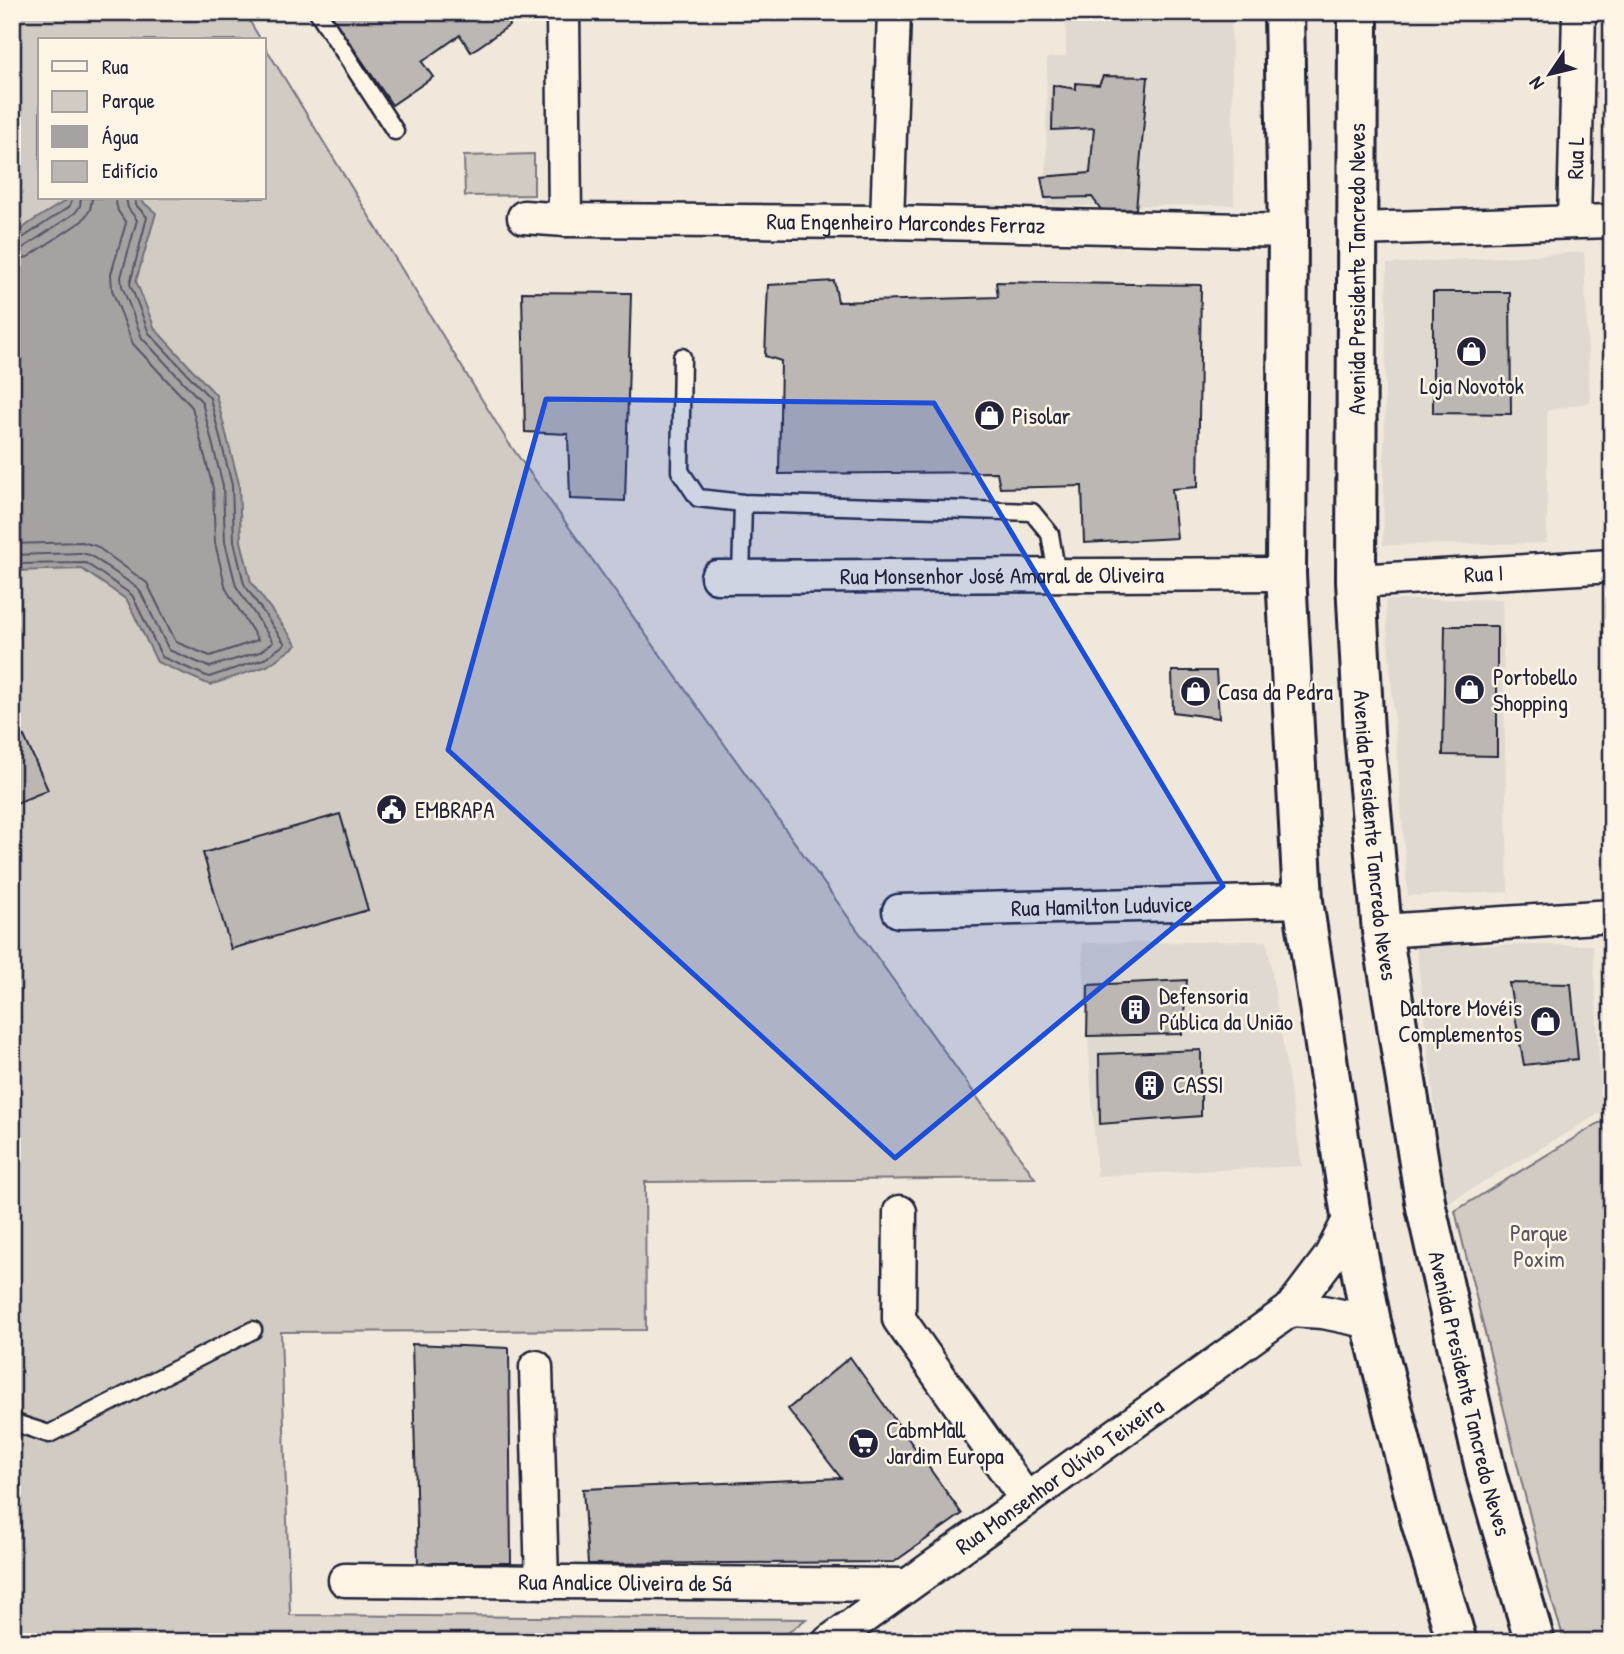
<svg xmlns="http://www.w3.org/2000/svg" width="1624" height="1654" viewBox="0 0 1624 1654" font-family="'Patrick Hand',sans-serif">
	<rect width="100%" height="100%" fill="#efe8db"/>
	<filter id="ink" filterUnits="userSpaceOnUse"><feTurbulence type="fractalNoise" baseFrequency=".0143" numOctaves="2"/><feDisplacementMap in="SourceGraphic" scale="14" xChannelSelector="R" yChannelSelector="G"/><feConvolveMatrix kernelMatrix="1 2 1 2 8 2 1 2 1" color-interpolation-filters="sRGB"/></filter>
	<g filter="url(#ink)">
		<!-- built -->
		<path fill="#e0d9cf" d="M1066 12H1231L1234 205 1046 206 1047 58 1066 56Z
			M1584 252 1590 402 1547 411V543L1383 545 1387 264Z
			M1502 599 1508 892 1408 896 1385 600Z
			M1267 941 1302 1166 1097 1176 1082 943Z
			M1416 945H1593L1602 1112 1446 1204Z"/>
		<!-- green -->
		<path fill="#d1cbc3" stroke="#7a767f" stroke-width="2" d="M12 12H244L261 40H40V198H264V45L508 442 1035 1178 645 1182 646 1330 281 1332 290 1615 806 1619 776 1642H12Z
			M534 154V195L465 196 464 156Z
			M1612 1121V1642H1565L1548 1589 1455 1211 1599 1123Z"/>
		<!-- water -->
		<path fill="#a6a2a2" stroke="#716f79" stroke-width="2" d="M70 198H138L156 213 136 281 155 329 216 395 239 484 241 541 251 582 297 645 267 666 210 685 157 662 127 600 82 569 12 571V237L31 222Z"/>
		<g fill="none" stroke-linecap="round" stroke-linejoin="round">
			<!-- shore -->
			<path stroke="#575564" stroke-width="2" d="M12 242 18 241 69 207 73 198
				M12 250 23 248 75 213 80 206 81 198
				M12 261 28 257 82 221 90 210 92 198
				M12 544 82 542 96 546 147 583 176 642 210 656 258 640 226 589 215 543 213 488 192 407 133 344 112 290 111 274 126 223 118 211 115 198
				M12 555 81 553 90 555 139 589 169 650 209 667 260 652 273 642 236 586 225 542 223 486 202 402 142 338 122 286 121 277 137 220 128 208 126 198
				M12 564 86 563 132 595 162 657 209 677 264 659 285 644 244 584 234 541 232 485 210 398 149 333 130 284 147 217 136 205 135 198"/>
		</g>
		<!-- building -->
		<path fill="#bcb7b3" stroke="#22223b" stroke-width="2" d="M329 12H501L510 25 471 52 460 35 422 62 433 77 392 105Z
			M1103 76 1148 77 1136 209 1102 211 1092 197 1045 198 1041 177 1090 173 1094 128 1052 130 1053 85 1076 89V83L1099 85Z
			M834 281 838 302 998 297 996 282 1201 285 1198 487 1172 489 1177 538 1084 543 1082 486 1000 488 997 472 779 474 781 361 765 356 768 285Z
			M522 292 631 293 625 501 570 499 568 434 525 432Z
			M1433 292H1510L1511 414 1433 413Z
			M1445 626H1497V756L1443 755Z
			M1172 671H1216L1219 718 1173 712Z
			M24 736 48 790 12 805V741Z
			M340 814 368 910 231 949 203 853Z
			M1187 980 1182 1034 1087 1036 1088 985Z
			M1509 983 1571 984 1578 1059 1524 1065Z
			M1201 1050V1116L1100 1124 1099 1054Z
			M412 1344 509 1348 511 1563H418Z
			M850 1357 962 1514 894 1562 588 1564 583 1489 841 1478 788 1409Z"/>
		<g fill="none" stroke-linecap="round" stroke-linejoin="round">
			<defs>
				<path id="service" d="M318 12 395 131
					M682 357 680 471 698 498 743 503 1032 512 1050 534 1057 575
					M741 578 743 503
					M12 1422 49 1434 253 1330"/>
				<g id="minor">
					<path d="M563 12 565 220"/>
					<path id="s1" d="M524 217 565 220 887 222 1288 231"/>
					<path id="s2" d="M1574 221 1579 12"/>
					<path d="M887 222 894 12"/>
					<path d="M1357 229 1612 221"/>
					<path id="s3" d="M717 577 1286 574"/>
					<path id="s4" d="M1356 581 1612 566"/>
					<path id="s5" d="M899 911 1303 901"/>
					<path d="M1382 931 1612 916"/>
					<path d="M900 1212 899 1319 1026 1499"/>
					<path d="M1290 1310 1323 1312 1371 1322"/>
					<path d="M536 1367 542 1582"/>
					<path id="s6" d="M345 1580 906 1585"/>
					<path id="s7" d="M829 1642 1290 1310 1330 1257 1351 1216"/>
				</g>
				<g id="primary">
					<path d="M1284 12 1288 231 1286 574 1303 901 1351 1216 1371 1322 1421 1522 1457 1642"/>
					<path id="s8" d="M1358 12 1356 581 1364 733 1382 931 1426 1207 1487 1477 1535 1642"/>
				</g>
			</defs>
			<!-- service casing -->
			<use href="#service" stroke="#22223b" stroke-width="21"/>
			<!-- minor casing -->
			<use href="#minor" stroke="#22223b" stroke-width="37"/>
			<!-- primary casing -->
			<use href="#primary" stroke="#22223b" stroke-width="44"/>
			<!-- service -->
			<use href="#service" stroke="#fcf5e5" stroke-width="16"/>
			<!-- minor -->
			<use href="#minor" stroke="#fcf5e5" stroke-width="32"/>
			<!-- primary -->
			<use href="#primary" stroke="#fcf5e5" stroke-width="38"/>
		</g>
	</g>
	<!-- marked area -->
	<path fill="#1d4ed8" fill-opacity="0.2" stroke="#1d4ed8" stroke-width="5" stroke-linejoin="round" d="M546 399 934 403 1223 886 895 1158 448 750Z"/>
	<!-- icons -->
	<defs>
		<symbol id="shop-disc" viewBox="-11 -11 22 22"><circle r="9.5" fill="#22223b" stroke="#fcf5e5"/><path d="M-5-2.5h2.3a2.7 3.5 0 0 1 5.4 0H5L5.5 6h-11ZM-1.5-2.5h3a1.5 2.3 0 0 0-3 0Z" fill="#fff"/></symbol>
		<symbol id="civic-disc" viewBox="-11 -11 22 22"><circle r="9.5" fill="#22223b" stroke="#fcf5e5"/><path d="M-.6-6.5H3V-4.5H.6V-3L4-1V1h2V6H-6V1h2V-1L-.6-3ZM-1.2 2.5V6h2.4V2.5Z" fill="#fff"/></symbol>
		<symbol id="building-disc" viewBox="-11 -11 22 22"><circle r="9.5" fill="#22223b" stroke="#fcf5e5"/><path d="M-4-6H4V6H1V3H-1V6H-4ZM-2.5-4.3h1.7v1.8h-1.7ZM.8-4.3h1.7v1.8H.8ZM-2.5-1h1.7V.8h-1.7ZM.8-1h1.7V.8H.8Z" fill="#fff"/></symbol>
		<symbol id="supermarket-disc" viewBox="-11 -11 22 22"><circle r="9.5" fill="#22223b" stroke="#fcf5e5"/><path d="M-6-5.5h2.5l.6 2H6L4.5 2H-2.5L-4.4-4H-6ZM-1.5 3.2a1.3 1.3 0 1 0 .1 0ZM3 3.2a1.3 1.3 0 1 0 .1 0Z" fill="#fff"/></symbol>
	</defs>
	<g fill-rule="evenodd">
		<use href="#shop-disc" x="1454" y="334" width="35" height="35"/>
		<use href="#shop-disc" x="972" y="398" width="35" height="35"/>
		<use href="#shop-disc" x="1452" y="672" width="35" height="35"/>
		<use href="#shop-disc" x="1178" y="674" width="35" height="35"/>
		<use href="#civic-disc" x="374" y="792" width="35" height="35"/>
		<use href="#building-disc" x="1118" y="992" width="35" height="35"/>
		<use href="#shop-disc" x="1528" y="1004" width="35" height="35"/>
		<use href="#building-disc" x="1132" y="1068" width="35" height="35"/>
		<use href="#supermarket-disc" x="846" y="1426" width="35" height="35"/>
	</g>
	<g text-anchor="middle" stroke-width="5" stroke-linejoin="round" paint-order="stroke">
		<!-- street labels -->
		<g font-size="23" fill="#22223b" stroke="#fcf5e5">
			<text dy="8" stroke="none"><textPath href="#s2" startOffset="63">Rua L</textPath></text>
			<text dy="8" stroke="none"><textPath href="#s1" startOffset="382">Rua Engenheiro Marcondes Ferraz</textPath></text>
			<text transform="translate(1357 269) rotate(-90)" y="8">Avenida Presidente Tancredo Neves</text>
			<text dy="8" stroke="none"><textPath href="#s4" startOffset="128">Rua I</textPath></text>
			<text dy="8" stroke="none"><textPath href="#s3" startOffset="285">Rua Monsenhor José Amaral de Oliveira</textPath></text>
			<text dy="8" stroke="none"><textPath href="#s8" startOffset="824">Avenida Presidente Tancredo Neves</textPath></text>
			<text dy="8" stroke="none"><textPath href="#s5" startOffset="203">Rua Hamilton Luduvice</textPath></text>
			<text dy="8" stroke="none"><textPath href="#s8" startOffset="1391">Avenida Presidente Tancredo Neves</textPath></text>
			<text dy="8" stroke="none"><textPath href="#s7" startOffset="284">Rua Monsenhor Olívio Teixeira</textPath></text>
			<text dy="8" stroke="none"><textPath href="#s6" startOffset="280">Rua Analice Oliveira de Sá</textPath></text>
		</g>
		<!-- poi labels -->
		<g font-size="23" fill="#22223b" stroke="#fcf5e5" text-anchor="start">
			<text x="1472" y="394" text-anchor="middle">Loja Novotok</text>
			<text x="1012" y="424">Pisolar</text>
			<text x="1493" y="685">Portobello<tspan x="1493" dy="26">Shopping</tspan></text>
			<text x="1218" y="700">Casa da Pedra</text>
			<text x="415" y="818">EMBRAPA</text>
			<text x="1159" y="1004">Defensoria<tspan x="1159" dy="26">Pública da União</tspan></text>
			<text x="1522" y="1016" text-anchor="end">Daltore Movéis<tspan x="1522" dy="26">Complementos</tspan></text>
			<text x="1173" y="1093">CASSI</text>
			<text x="886" y="1438">CabmMall<tspan x="886" dy="26">Jardim Europa</tspan></text>
		</g>
		<!-- park labels -->
		<g font-size="23" fill="#575564" stroke="#fcf5e5">
			<text x="1539" y="1241">Parque<tspan x="1539" dy="26">Poxim</tspan></text>
		</g>
	</g>
	<!-- margin -->
	<rect width="1624" height="1654" fill="none" stroke="#fcf5e5" stroke-width="42"/>
	<rect x="21" y="21" width="1582" height="1612" fill="none" stroke="#22223b" stroke-width="2.5" filter="url(#ink)"/>
	<!-- legend -->
	<rect x="38" y="38" width="228" height="161" fill="#fcf5e5" stroke="#a5a1a1" stroke-width="2"/>
	<rect x="52" y="61" width="35" height="10" fill="#fcf5e5" stroke="#a5a1a1" stroke-width="2"/>
	<text x="102" y="74" font-size="21" fill="#22223b">Rua</text>
	<rect x="52" y="91" width="35" height="21" fill="#d1cbc3" stroke="#a5a1a1" stroke-width="2"/>
	<text x="102" y="108" font-size="21" fill="#22223b">Parque</text>
	<rect x="52" y="126" width="35" height="21" fill="#a6a2a2" stroke="#a5a1a1" stroke-width="2"/>
	<text x="102" y="144" font-size="21" fill="#22223b">Água</text>
	<rect x="52" y="161" width="35" height="21" fill="#bcb7b3" stroke="#a5a1a1" stroke-width="2"/>
	<text x="102" y="178" font-size="21" fill="#22223b">Edifício</text>
	<!-- north arrow -->
	<g transform="translate(1550 74) rotate(235)" stroke="#fcf5e5" stroke-width="5" paint-order="stroke">
	<path d="M0-5L12 26L0 18L-12 26Z" fill="#22223b"/>
	<text y="-10" font-size="19" font-weight="bold" text-anchor="middle" fill="#22223b">N</text>
	</g>
</svg>
